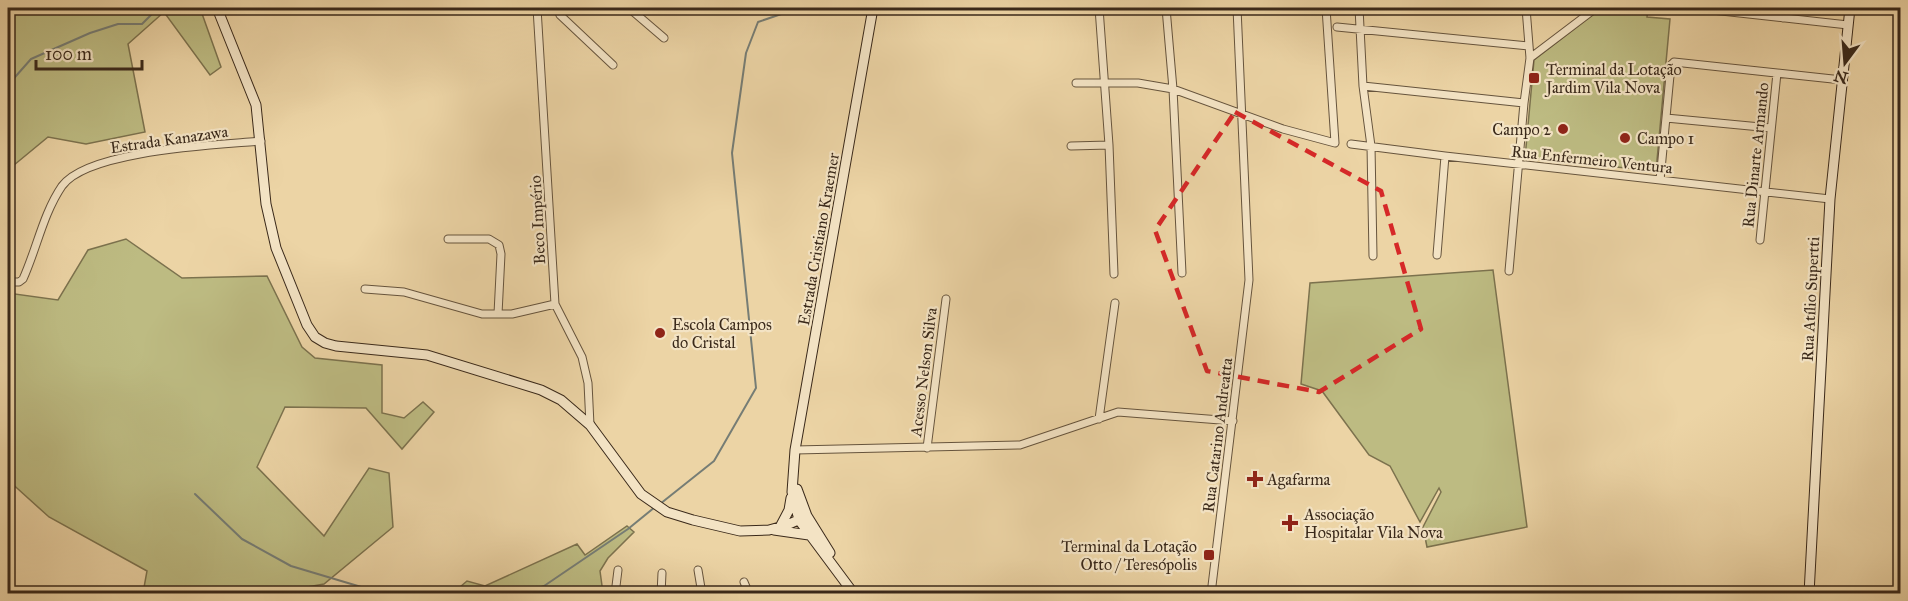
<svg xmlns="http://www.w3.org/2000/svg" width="1908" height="601" viewBox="0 0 1908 601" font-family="'IM FELL Great Primer',serif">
	<rect width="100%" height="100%" fill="#ecd4a5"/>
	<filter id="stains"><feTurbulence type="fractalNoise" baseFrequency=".00333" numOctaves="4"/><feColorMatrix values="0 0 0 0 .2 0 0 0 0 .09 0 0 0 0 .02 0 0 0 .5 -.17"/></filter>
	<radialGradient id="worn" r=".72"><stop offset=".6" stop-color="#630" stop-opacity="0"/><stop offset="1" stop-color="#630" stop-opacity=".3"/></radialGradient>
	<!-- green -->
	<path fill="#bdbb82" stroke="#7c724e" stroke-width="1.5" d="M8 8H200L221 67 210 75 164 12 128 44 145 132 86 144 48 137 8 170Z
		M1601 8H1648L1647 17 1670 19 1656 171 1525 158 1534 60Z
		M126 239 182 278 267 276 302 347 315 358 382 365V413L404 418 423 402 434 412 402 449 366 408 285 407 257 467 324 536 369 468 389 473 393 527 324 584 274 593H143L147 571 49 517 8 480V293L58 300 88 250Z
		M1493 270 1527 527 1427 547 1423 527 1441 492 1439 488 1420 522 1390 466 1369 455 1322 391 1301 384 1310 283Z
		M627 526 634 532 608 558 600 571 603 593H453L467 581 485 586 577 544 585 555Z"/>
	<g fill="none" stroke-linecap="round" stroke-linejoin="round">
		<!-- stream -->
		<path stroke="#767d75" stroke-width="2" d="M8 85 31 59 90 33 118 24H142L158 8
			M195 494 242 539 291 566 368 589 376 594
			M660 504 714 461 756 388 732 153 746 53 758 22 799 8
			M523 594 544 586 628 529 655 507"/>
		<defs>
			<path id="street" d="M537 8 555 304 582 357 588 383 590 425
				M557 8 560 15 613 65
				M629 8 664 38
				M1099 8 1109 145 1114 274
				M1166 8 1173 89 1182 273
				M1359 8 1363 86 1371 146 1373 256
				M1694 8 1848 25
				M1783 18 1784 8
				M1337 27 1529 46
				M1530 58 1596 8
				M1076 83H1138L1173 89 1283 129 1335 143 1326 8
				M1363 86 1524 103
				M1666 118 1771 128
				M1351 144 1445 156 1830 199
				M1071 146 1109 145
				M1660 180 1671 65 1674 62 1842 80
				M448 239H489L499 245 501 254 498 314
				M1760 240 1777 73
				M1437 255 1445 156
				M1509 271 1524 103 1530 58 1526 8
				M8 282H19L23 279C37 248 43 214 62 186 88 150 218 145 261 141
				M365 289 404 292 482 314H512L555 304
				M1099 419 1115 303
				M927 448 946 299
				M795 450 1020 445 1118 412 1233 421
				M698 570 702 594
				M744 582 749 594
				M615 594 618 570
				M661 594 662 573
				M1211 594 1249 280 1237 8"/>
			<path id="secondary" d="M217 8 256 105 266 204 276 248 307 325 315 337 325 343 336 346 427 355 541 390 561 400 590 425 641 494 667 512 693 520 740 531 769 530 787 525 807 516
				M797 489 807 516 830 553
				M780 527 789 510 791 498
				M774 530 809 535
				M854 594 799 520 792 492 795 450 873 8
				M1809 594 1830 199 1850 8"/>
		</defs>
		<!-- street casing -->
		<use href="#street" stroke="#66543d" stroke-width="9"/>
		<!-- secondary casing -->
		<use href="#secondary" stroke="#3a291a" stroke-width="11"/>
		<!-- street -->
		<use href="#street" stroke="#f3e3c4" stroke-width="7"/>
		<!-- secondary -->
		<use href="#secondary" stroke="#f3e3c4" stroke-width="9"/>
	</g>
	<!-- marked area -->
	<path fill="none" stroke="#d62828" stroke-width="4.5" stroke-dasharray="12 8" stroke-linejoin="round" d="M1235 112 1381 191 1421 329 1319 392 1207 371 1155 230Z"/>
	<!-- markers -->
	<g fill="#8f2418" stroke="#f3e3c4" stroke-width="2">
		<rect x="1528" y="72" width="12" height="12" rx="3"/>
		<circle cx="1563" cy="129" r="6"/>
		<circle cx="1625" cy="138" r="6"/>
		<circle cx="660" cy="333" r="6"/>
		<path d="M1252 470h6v6h6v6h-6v6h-6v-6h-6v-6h6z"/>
		<path d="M1287 514h6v6h6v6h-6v6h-6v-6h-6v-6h6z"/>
		<rect x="1203" y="549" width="12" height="12" rx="3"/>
	</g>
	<g text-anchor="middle" stroke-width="4.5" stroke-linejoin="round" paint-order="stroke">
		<!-- poi labels -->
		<g font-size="16" fill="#3a291a" stroke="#f3e3c4" text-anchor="start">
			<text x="1546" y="75">Terminal da Lotação<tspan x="1546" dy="18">Jardim Vila Nova</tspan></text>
			<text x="1551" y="135" text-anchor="end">Campo 2</text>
			<text x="1637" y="144">Campo 1</text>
			<text x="672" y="330">Escola Campos<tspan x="672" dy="18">do Cristal</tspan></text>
			<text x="1267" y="485">Agafarma</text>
			<text x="1304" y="520">Associação<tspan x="1304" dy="18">Hospitalar Vila Nova</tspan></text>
			<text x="1197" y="552" text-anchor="end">Terminal da Lotação<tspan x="1197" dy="18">Otto / Teresópolis</tspan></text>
		</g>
		<!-- street labels -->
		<g font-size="16" fill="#3a291a" stroke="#f3e3c4">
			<text transform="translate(169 139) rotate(-8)" y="6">Estrada Kanazawa</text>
			<text transform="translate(1755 155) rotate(-84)" y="6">Rua Dinarte Armando</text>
			<text transform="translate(1592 159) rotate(6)" y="6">Rua Enfermeiro Ventura</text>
			<text transform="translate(537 220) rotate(-93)" y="6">Beco Império</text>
			<text transform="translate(818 239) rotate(-80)" y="6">Estrada Cristiano Kraemer</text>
			<text transform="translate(1810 299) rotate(-87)" y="6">Rua Atílio Supertti</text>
			<text transform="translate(923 372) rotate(-83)" y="6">Acesso Nelson Silva</text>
			<text transform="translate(1217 435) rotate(-83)" y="6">Rua Catarino Andreatta</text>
		</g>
	</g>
	<!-- margin -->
	<rect width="1908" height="601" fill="none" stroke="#ecd4a5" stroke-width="30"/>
	<rect x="9" y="9" width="1890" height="583" fill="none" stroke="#3a291a" stroke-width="3"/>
	<rect x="15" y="15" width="1878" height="571" fill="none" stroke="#3a291a" stroke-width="1.5"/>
	<!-- north arrow -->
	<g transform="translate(1845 63) rotate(196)" stroke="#f3e3c4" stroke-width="4.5" paint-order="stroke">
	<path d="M0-4.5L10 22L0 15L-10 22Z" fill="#3a291a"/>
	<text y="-9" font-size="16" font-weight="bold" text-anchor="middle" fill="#3a291a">N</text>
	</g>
	<!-- scale -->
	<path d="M36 60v9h106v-9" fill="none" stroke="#3a291a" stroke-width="3"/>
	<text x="45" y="60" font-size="18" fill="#3a291a" stroke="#f3e3c4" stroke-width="4.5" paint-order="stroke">100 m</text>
	<rect width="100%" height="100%" filter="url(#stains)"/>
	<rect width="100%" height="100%" fill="url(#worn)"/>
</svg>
